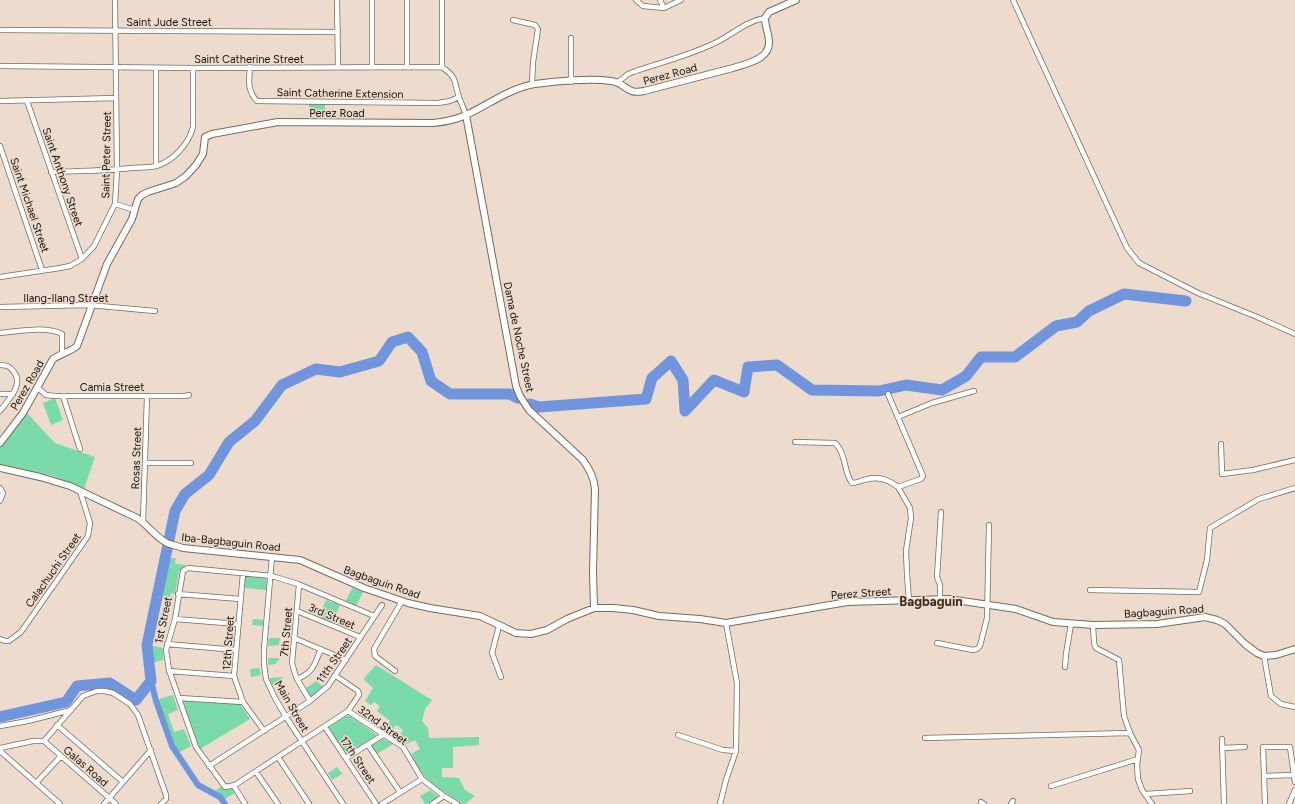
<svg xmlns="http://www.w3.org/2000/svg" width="1295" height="804" viewBox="0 0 1295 804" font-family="Figtree,sans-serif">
	<rect width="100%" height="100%" fill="#eddccd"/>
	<!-- green -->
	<path fill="#7adaaa" d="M309 103 325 104V116L309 115Z
		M55 398 63 420 51 425 43 403Z
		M26 412 55 443 95 457 84 489 53 476 0 464V447Z
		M168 549 171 551V558H176L175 564 187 565 179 571 175 594 171 593 170 597 158 595Z
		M245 576 265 577 267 581 266 590 244 588Z
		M352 588 363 592 356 606 346 601Z
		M326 600 340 605 332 624 318 618Z
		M253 619 263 620V626L252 625Z
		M224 637 234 638V648L223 647Z
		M269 638H280L279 645 268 646Z
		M149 645 163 648V660L152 663 149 654Z
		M268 658H279V661H276V664L268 665Z
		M376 665 432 700 425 709 422 721 428 728 429 738 479 737V745L453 747V768H442V777L459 778 465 790 475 796 465 804H461C457 799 451 797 446 793 430 784 417 771 411 754L420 749 415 740 405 745 397 741 403 730 396 725 389 735 382 731 390 721 377 711 380 706 374 702 371 705 365 701 373 688 364 680 365 677Z
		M259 668 261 675 251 677 250 669Z
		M282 677V680L272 685 269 678Z
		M316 681 324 687 311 698 306 688Z
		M173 695 178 710 168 714 174 732 184 729 191 746 178 753 172 745 156 700Z
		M185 701 240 704 250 719 200 749C191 738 188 717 184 703Z
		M346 716H350L377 735 349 754H345L328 728Z
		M381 739H384L393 744 377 754 371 745Z
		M337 767 342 774 332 780 328 773Z
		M222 786 224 789 232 788 235 793 223 800 220 796 213 792Z
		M430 790 439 797 427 804H425L420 796Z"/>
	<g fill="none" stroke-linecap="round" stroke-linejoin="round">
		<!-- canal -->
		<path stroke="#7095dd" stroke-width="6" d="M151 681 156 701 172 746 198 785 220 797 225 804"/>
		<!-- river -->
		<path stroke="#7095dd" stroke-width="11" d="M530 404 539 407 646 399 652 378 671 361 683 380 685 411 714 380 744 392 748 367 777 365 812 390 879 391 906 385 942 390 966 376 981 357H1015L1056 326 1077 322 1089 311 1124 294 1186 301
			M0 717 66 702 77 686 110 683 136 700 151 681 147 645 175 511 185 494 209 475 229 442 255 421 282 385 316 369 340 372 379 361 392 342 408 337 422 352 431 381 450 394H510L518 398"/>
		<defs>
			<path id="street" d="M337 0 338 67
				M442 0V67
				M636 0 643 6 664 8 681 0
				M660 0 664 8
				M1013 0 1127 248 1139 263 1198 293 1257 317 1295 334
				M513 20 535 25 538 29 533 62 532 85
				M0 30 338 32
				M0 66 193 68 442 67C458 79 453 79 459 97 461 103 464 109 466 115
				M250 67C249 80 247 91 257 101L438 103 450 101 459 97
				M407 67V0
				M156 68V166
				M372 68V0
				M571 82V38
				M618 82 628 74 636 71C663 62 690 55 715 43 732 35 746 21 765 18
				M0 101 116 98
				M27 101 82 259
				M0 146 42 270
				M51 172C78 171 105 171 132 168 140 167 149 168 156 166 174 161 189 143 193 127V68
				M115 204 135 210
				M0 277 60 268 70 266 82 259 94 246 115 204 117 170 115 0
				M0 307 89 305 155 311
				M0 333C17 331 46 326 62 334V354
				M0 365C6 365 10 366 14 372 24 385 8 400 0 411
				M38 388 46 395 55 396H185L189 395
				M0 394H13
				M888 394 923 476 921 479 898 487 910 508 911 518 906 551 907 574 909 600
				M63 396 80 449
				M898 417 932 403 974 391
				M795 442 835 443C846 453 844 473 852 483 857 483 859 481 864 480 876 476 888 479 898 487
				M1221 444 1222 474 1253 470 1295 460
				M146 463H191
				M0 488 3 493 0 501
				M143 522 147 396
				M272 557 264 649V664L266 679 275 698 286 717 343 804
				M243 573 234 676 243 702 264 731
				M299 585 292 663 296 677 310 701
				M1090 590 1199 592 1207 560 1210 528 1259 499 1295 488
				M178 594 240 599
				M940 599V585L937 577 941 512
				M297 611 360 637
				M175 619 238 624
				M1093 625 1094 643 1096 648 1119 660 1124 716 1130 733 1139 750 1137 765 1138 779 1142 790 1152 804
				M499 626 492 653 501 677
				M294 638 346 660
				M0 639 5 641H9L21 632 88 536 90 523 80 491
				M937 643 973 650 977 649 980 646 987 618 989 525
				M167 644 236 650
				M1264 656 1271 696 1281 704 1295 707
				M1065 667 1066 654 1071 624
				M169 671 234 676
				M395 671 375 656 374 649 402 601
				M336 676 358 691 359 695 348 711 235 785 225 787 196 747 169 670 166 650 175 619 183 571 188 568 272 576 298 584 374 616
				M297 679C314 672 314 665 321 649
				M179 698 243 702
				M348 711 403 747 422 779 444 796 457 804
				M57 725 123 782
				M0 726 28 721 71 710
				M325 727 376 804
				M678 735 723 750 736 751
				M925 738 1130 733
				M1222 739 1224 804
				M44 741 83 696 97 691H105L113 693 130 704 138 715 166 795V799L161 804
				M368 745 400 792
				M0 748 33 741H44L116 804
				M1222 748 1245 747
				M0 751 60 804
				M278 757 309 804
				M346 758 383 735
				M209 766 310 701 328 686 382 605
				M256 772 278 804
				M1264 776 1294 775
				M36 783 61 756
				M234 786 245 804
				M1051 786 1138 759
				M1146 794 1190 791
				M981 802 984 804
				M104 804 151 750
				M382 804 422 779
				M432 804 444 796
				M720 804 726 780 736 751 737 683 726 623
				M1011 804 1013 801
				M1265 804 1263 747H1290L1295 782
				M1289 804 1295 790"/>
			<path id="secondary" d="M466 115 516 386 520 396 529 410 583 460C589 469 594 477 595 489L593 572 594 608
				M0 443 23 413 53 359C60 354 72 351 77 346L107 264 132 219 138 199 142 195 148 192 176 183 186 176 196 165 203 154 205 137 212 134 278 122 433 123C444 122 455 120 466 115 488 105 510 88 535 84 556 81 591 78 611 81 627 83 625 95 644 91L733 68C746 64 770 59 769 42 769 34 765 27 765 18L769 12 796 0
				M0 468 40 477 70 486 137 518C148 525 155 537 167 543 172 545 178 546 183 548L300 560 364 588 408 603 430 608 480 616 516 633 531 634 547 630 567 619 594 608H613L633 610 659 616 700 619 726 623 847 602 949 599 1016 609 1053 622 1093 625 1157 624 1205 617 1217 620 1225 624 1245 644 1257 653 1264 656 1276 655 1295 649"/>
		</defs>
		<!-- street casing -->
		<use href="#street" stroke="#78695c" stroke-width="6"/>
		<!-- secondary casing -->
		<use href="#secondary" stroke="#78695c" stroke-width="8"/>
		<!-- street -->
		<use href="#street" stroke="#fff" stroke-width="4.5"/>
		<!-- secondary -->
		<use href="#secondary" stroke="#fff" stroke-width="6"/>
	</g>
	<g text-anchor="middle" stroke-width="3" stroke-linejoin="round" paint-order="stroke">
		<!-- street labels -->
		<g font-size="11" fill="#17110c" stroke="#eddccd">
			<text x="169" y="26">Saint Jude Street</text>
			<text x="249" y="63">Saint Catherine Street</text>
			<text transform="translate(670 74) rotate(-15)" y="4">Perez Road</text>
			<text transform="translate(340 93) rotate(1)" y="4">Saint Catherine Extension</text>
			<text x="337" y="117">Perez Road</text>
			<text transform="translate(106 155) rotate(-89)" y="4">Saint Peter Street</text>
			<text transform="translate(63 177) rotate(71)" y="4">Saint Anthony Street</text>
			<text transform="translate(30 205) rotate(71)" y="4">Saint Michael Street</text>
			<text x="66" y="302">Ilang-Ilang Street</text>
			<text transform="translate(519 337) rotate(78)" y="4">Dama de Noche Street</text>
			<text transform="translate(27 385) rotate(-60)" y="4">Perez Road</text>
			<text x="112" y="391">Camia Street</text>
			<text transform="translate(136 458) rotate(-88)" y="4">Rosas Street</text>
			<text transform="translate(231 542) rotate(6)" y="4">Iba-Bagbaguin Road</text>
			<text transform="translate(53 570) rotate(-55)" y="4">Calachuchi Street</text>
			<text transform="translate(382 582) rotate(19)" y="4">Bagbaguin Road</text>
			<text transform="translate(861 593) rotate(-4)" y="4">Perez Street</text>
			<text transform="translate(1164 611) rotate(-4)" y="4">Bagbaguin Road</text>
			<text transform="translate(332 616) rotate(23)" y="4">3rd Street</text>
			<text transform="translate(163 620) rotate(-78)" y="4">1st Street</text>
			<text transform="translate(286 632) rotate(-85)" y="4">7th Street</text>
			<text transform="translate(228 643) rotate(-86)" y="4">12th Street</text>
			<text transform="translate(334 660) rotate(-55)" y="4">11th Street</text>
			<text transform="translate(292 706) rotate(60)" y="4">Main Street</text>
			<text transform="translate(383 725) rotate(36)" y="4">32nd Street</text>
			<text transform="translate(358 760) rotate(56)" y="4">17th Street</text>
			<text transform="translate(86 766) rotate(41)" y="4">Galas Road</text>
		</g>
		<!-- quarter labels -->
		<g font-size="13" font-weight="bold" fill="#3a2c21" stroke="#eddccd">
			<text x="931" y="606">Bagbaguin</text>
		</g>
	</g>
</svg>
